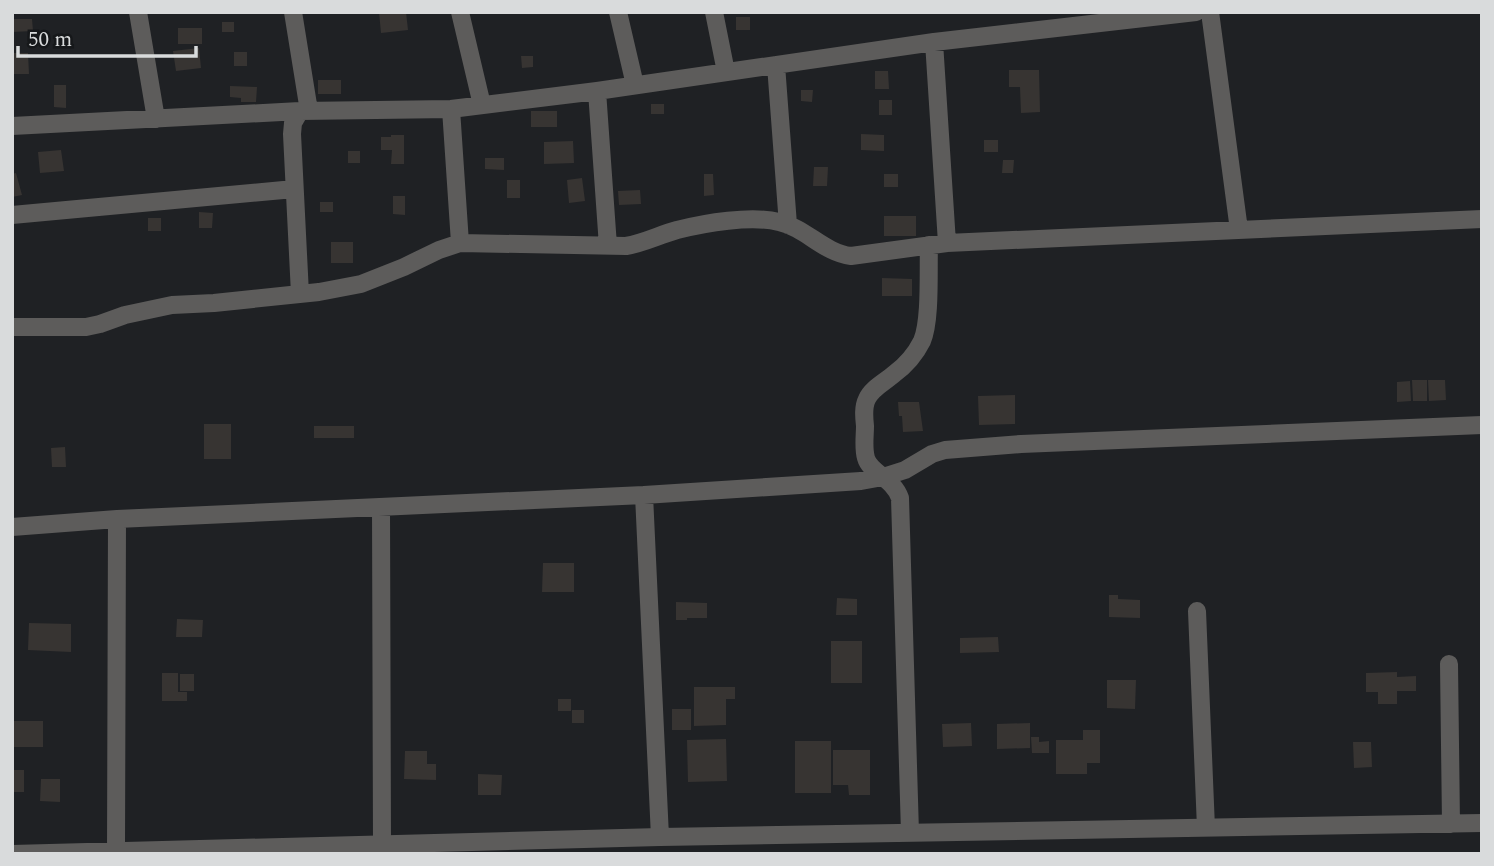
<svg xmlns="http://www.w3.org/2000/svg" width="1494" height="866" viewBox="0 0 1494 866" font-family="Spectral,serif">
	<rect width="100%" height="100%" fill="#1f2124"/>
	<!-- building -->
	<path fill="#373432" d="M379 12H406L408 30 381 33Z
		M736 17H750V30H736Z
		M12 19H32L33 31 12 32Z
		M222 22H234V32H222Z
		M178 28H202V44H178Z
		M199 48 201 68 176 71 173 51Z
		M234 52H247V66H234Z
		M12 53H28L29 74H13Z
		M521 56H533V67L522 68Z
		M1009 70H1039L1040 112 1021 113 1020 87H1009Z
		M875 71H888L889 89H875Z
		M318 80H341V94H318Z
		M54 85H66V108L54 107Z
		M230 86 257 87 256 102H241V98L230 97Z
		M801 90H813L812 102 801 101Z
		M879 100H892V115H879Z
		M651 104H664V114H651Z
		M531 111H557V127H531Z
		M861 134 884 135V151L861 150Z
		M391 135H404V164H391L392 150H381V137H391Z
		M984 140H998V152H984Z
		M573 141 574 163 544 164V142Z
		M61 150 64 171 40 173 38 152Z
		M348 151H360V163H348Z
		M485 158H504V170L485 169Z
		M1003 160H1014L1013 173H1002Z
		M814 167H828L827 186H813Z
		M16 173 22 195 12 197V174Z
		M704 174H713L714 195 704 196Z
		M884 174H898V187H884Z
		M582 178 585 201 569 203 567 180Z
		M507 180H520V198H507Z
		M640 190 641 204 619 205 618 191Z
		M393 196H405V215L393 214Z
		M320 202H333V212H320Z
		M199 212 213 213 212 228H199Z
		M884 216H916V236H884Z
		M148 218H161V231H148Z
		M331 242H353V263H331Z
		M882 278 912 279V296H882Z
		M1412 380H1427V401H1413Z
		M1428 380H1445L1446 400 1429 401Z
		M1410 381 1411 401 1397 402V382Z
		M1015 395V424L979 425 978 396Z
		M898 402H919L923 431 903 432 902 416H899Z
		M204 424H231V459H204Z
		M314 426H354V438H314Z
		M65 447 66 467H52L51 448Z
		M543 563H574V592H542Z
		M1109 595H1118V599L1140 600V618L1109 617Z
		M837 598 857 599V615H836Z
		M676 602 707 603V618H687V620H676Z
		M177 619 203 620 202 637H176Z
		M29 623 71 624V652L28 650Z
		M998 637 999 652 960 653V638Z
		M831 641H862V683H831Z
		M1397 672V677L1416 676V691H1397V704H1378V692H1366V673Z
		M162 673H178V692H187V701H162Z
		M180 674H194V691H180Z
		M1107 680H1136L1135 709 1107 708Z
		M694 687H735V699H726V725L694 726Z
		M558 699H571V711H558Z
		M672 709H691V730H672Z
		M572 710H584V723H572Z
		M13 721H43V747H13Z
		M971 723 972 746 943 747 942 724Z
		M1030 723V748L997 749V724Z
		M1083 730H1100V763H1087V774H1056V740H1083Z
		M1031 737H1039V742L1049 741V753H1032Z
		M726 739 727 781 688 782 687 740Z
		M795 741H831V793H795Z
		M1353 742H1371L1372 767 1354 768Z
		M833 750H870V795H849L848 785H833Z
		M405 751H427V764H436V780L404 779Z
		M12 770H24V792H12Z
		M478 774 502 775 501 795H478Z
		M41 779H60V802L40 801Z"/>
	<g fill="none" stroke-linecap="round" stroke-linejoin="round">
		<!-- minor -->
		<path stroke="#5d5c5b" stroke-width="18" d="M138 12 156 119
			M293 12 309 111
			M460 12 482 105
			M618 12 635 85
			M714 12 726 72
			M1210 12 1239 230
			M934 42 947 243
			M776 65 788 225
			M597 91 608 246
			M451 109 460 243
			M300 111 293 123 292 134 300 294
			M12 126 300 111 451 109 597 91 934 42 1196 12
			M12 215 294 189
			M12 327H86L100 324 125 315 172 305 214 303 319 292 361 284 404 267 439 250 460 243 626 246C644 243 659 235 677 230 705 223 751 215 779 222 806 228 824 253 851 256L947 243 1482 219
			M644 495 660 837
			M381 507 382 845
			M12 527 117 519 644 495 861 481 883 477 905 470 932 454 945 450 1021 444 1482 425
			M1197 611 1206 828
			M1449 664 1451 824
			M910 833 900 498C893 478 870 473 866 458 863 448 865 436 865 426 864 417 863 407 867 399 872 388 885 382 894 374 905 366 916 353 922 341 931 320 928 269 929 245
			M116 851 117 519
			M12 854 660 837 1482 823"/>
	</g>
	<!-- border -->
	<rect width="1494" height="866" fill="none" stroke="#d9dbdc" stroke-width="28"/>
	<!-- scale -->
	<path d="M18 46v10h178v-10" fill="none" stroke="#d9dbdc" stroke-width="3.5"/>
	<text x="28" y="46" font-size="21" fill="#d9dbdc" stroke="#16181a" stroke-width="5" paint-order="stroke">50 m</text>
</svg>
